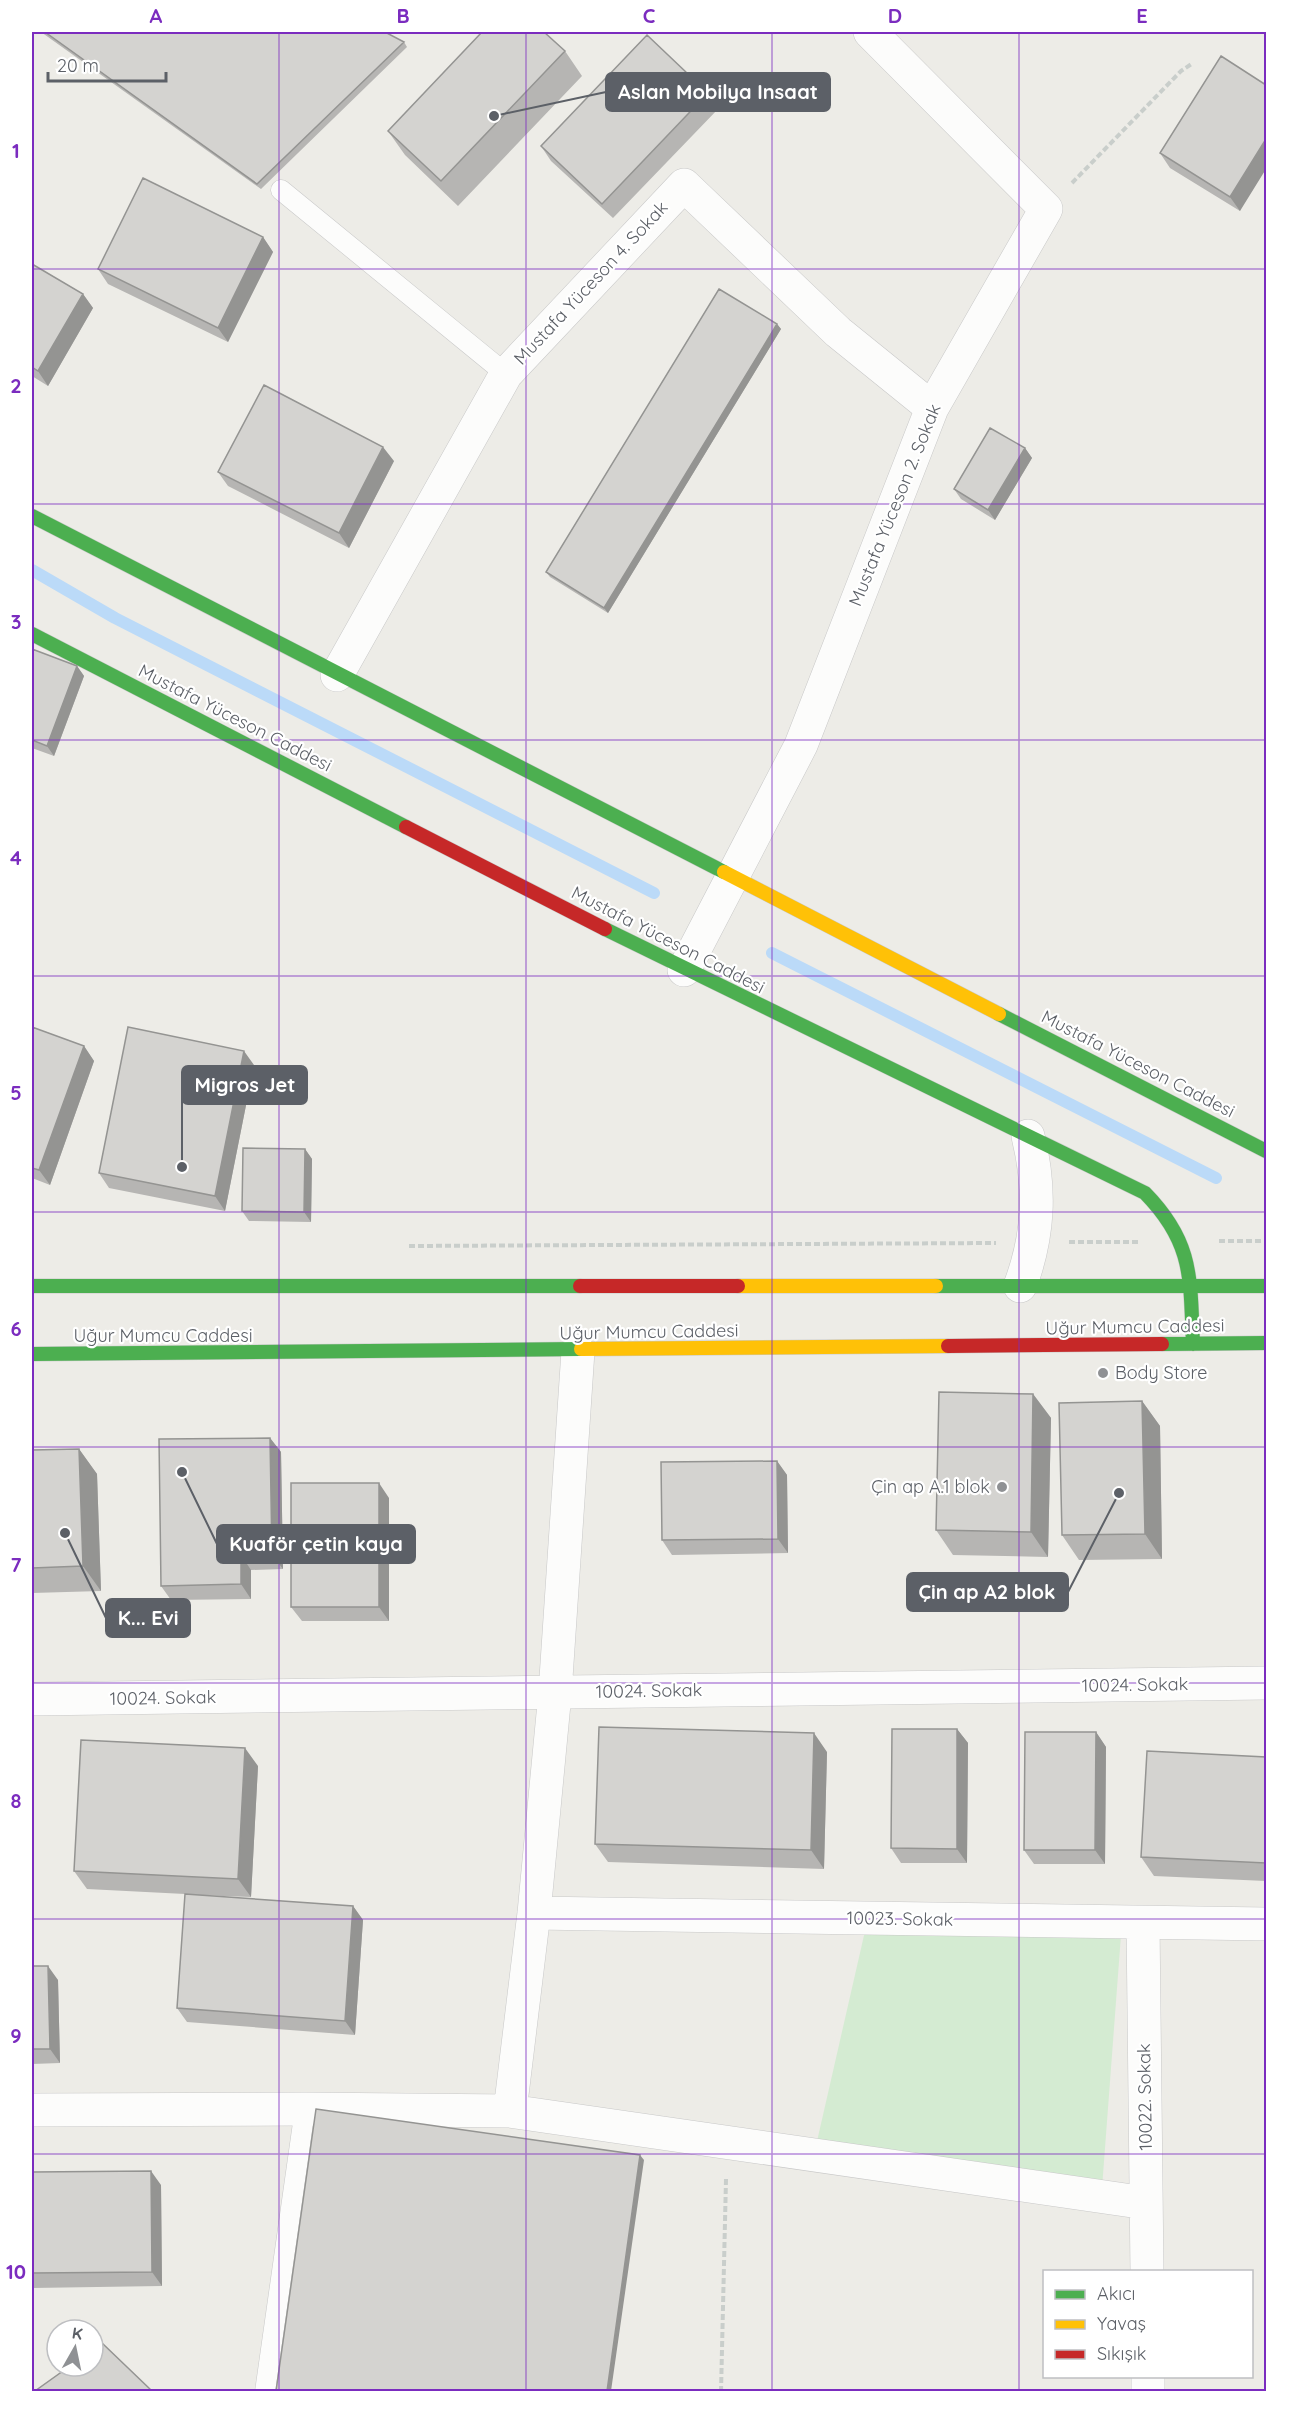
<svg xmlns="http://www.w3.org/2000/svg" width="1298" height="2423" viewBox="0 0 1298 2423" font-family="Quicksand,sans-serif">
	<rect width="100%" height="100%" fill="#edece7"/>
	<!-- green -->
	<path fill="#d4ebd2" d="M865 1931 1121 1935 1102 2188 815 2150Z"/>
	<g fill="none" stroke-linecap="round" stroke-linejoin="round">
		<!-- stream -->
		<path stroke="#bbdaf8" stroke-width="12" d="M32 570 115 618 654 893
			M772 953 1216 1178"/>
		<defs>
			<path id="lane" d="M281 190 506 374
				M265 2392 305 2109"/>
			<path id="street" d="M337 675 506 374 684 185 838 332 932 408
				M684 970 801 745 932 408 1046 209 870 32
				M1020 1286C1039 1235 1041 1189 1028 1136
				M32 1699 1266 1683
				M534 1913 1266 1924
				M1143 1923 1147 2272
				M32 2110 305 2109 510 2111 534 1913 555 1693 578 1351
				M510 2111 1146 2203
				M1148 2376V2392"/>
			<path id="fast" d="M32 516 724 872
				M32 634 406 827
				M605 929 1145 1193C1194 1243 1190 1279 1193 1344
				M999 1014 1266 1151
				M32 1286H580
				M936 1286H1266
				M1162 1344 1266 1343
				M32 1354 581 1349"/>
			<path id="slow" d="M724 872 999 1014
				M738 1286H936
				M581 1349 948 1346"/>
			<path id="jam" d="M406 827 605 929
				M580 1286H738
				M948 1346 1162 1344"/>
		</defs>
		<!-- lane casing -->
		<use href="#lane" stroke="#c8c8c8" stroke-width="21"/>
		<!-- street casing -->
		<use href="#street" stroke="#c8c8c8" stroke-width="34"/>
		<!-- fast casing -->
		<use href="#fast" stroke="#c9cac9" stroke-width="15"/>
		<!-- slow casing -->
		<use href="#slow" stroke="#c9cac9" stroke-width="15"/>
		<!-- jam casing -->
		<use href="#jam" stroke="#c9cac9" stroke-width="15"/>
		<!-- path -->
		<path stroke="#c9cecb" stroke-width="4" stroke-dasharray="6 3" stroke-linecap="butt" d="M1072 183 1181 71 1193 63
			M1219 1241H1266
			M1069 1242H1140
			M409 1246 996 1243
			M721 2392 726 2179"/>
		<!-- lane -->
		<use href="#lane" stroke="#fcfcfb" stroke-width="20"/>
		<!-- street -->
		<use href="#street" stroke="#fcfcfb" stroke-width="33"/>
		<!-- fast -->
		<use href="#fast" stroke="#4caf50" stroke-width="14"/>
		<!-- slow -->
		<use href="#slow" stroke="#ffc107" stroke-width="14"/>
		<!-- jam -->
		<use href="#jam" stroke="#c62828" stroke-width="14"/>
	</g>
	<!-- wall -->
	<path fill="#b6b5b3" d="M41 32H385L404 42 407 47 261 189Z
		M565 51 582 76 458 206 405 155 388 131Z
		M1266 85 1240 211 1170 168 1160 153Z
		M708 93 719 108 613 218 551 161 541 146Z
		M263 237 273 252 228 342 108 284 98 269Z
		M32 264 83 294 93 308 48 386 32 376Z
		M777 324 781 329 608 613 550 577 546 572Z
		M1025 448 1032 458 995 520 961 499 954 489Z
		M394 461 349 548 228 486 218 472Z
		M32 649 77 666 84 676 54 756 32 748Z
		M32 1027 84 1046 94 1061 50 1185 32 1178Z
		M254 1065 225 1211 109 1188 99 1173Z
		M305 1149 312 1159 311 1222 249 1221 242 1211Z
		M1033 1394 1051 1418 1048 1557 953 1555 936 1530Z
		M1142 1401 1160 1426 1162 1559 1079 1560 1062 1535Z
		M270 1438 281 1452 283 1569 251 1570V1599L171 1600 161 1586Z
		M79 1449 97 1474 101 1591 32 1593V1450Z
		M777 1461 787 1475 788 1553 672 1555 662 1540Z
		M389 1498V1621H302L291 1607Z
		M957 1729 968 1743 967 1863H901L891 1848Z
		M1096 1732 1106 1747 1105 1864H1034L1024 1850Z
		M827 1752 824 1869 608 1862 595 1844Z
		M1266 1757V1881L1154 1876 1141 1857Z
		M258 1766 251 1897 196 1895 353 1906 363 1920 355 2035 187 2022 177 2008 185 1894 87 1889 74 1871Z
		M32 1966 58 1980 60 2063 32 2064Z
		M32 2172 161 2185 162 2286 32 2288Z"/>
	<!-- shaded-wall -->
	<path fill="#949492" d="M1266 139V169L1240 211 1230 197Z
		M263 237 273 252 228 342 218 328Z
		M83 294 93 308 48 386 38 371Z
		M777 324 781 329 608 613 604 608Z
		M383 447 394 461 349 548 339 533Z
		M1025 448 1032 458 995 520 988 510Z
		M77 666 84 676 54 756 47 746Z
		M84 1046 94 1061 50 1185 39 1170Z
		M244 1051 254 1065 225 1211 215 1196Z
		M305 1149 312 1159 311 1222 304 1212Z
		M1033 1394 1051 1418 1048 1557 1031 1532Z
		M1142 1401 1160 1426 1162 1559 1145 1534Z
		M270 1438 281 1452 283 1569 272 1555Z
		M79 1449 97 1474 101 1591 83 1566Z
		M777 1461 787 1475 788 1553 778 1539Z
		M379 1483 389 1498V1621L379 1607Z
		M241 1555 251 1570V1599L241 1584Z
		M957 1729 968 1743 967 1863 957 1849Z
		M1096 1732 1106 1747 1105 1864 1095 1850Z
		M814 1733 827 1752 824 1869 811 1850Z
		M245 1748 258 1766 251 1897 238 1879Z
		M353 1906 363 1920 355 2035 345 2021Z
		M48 1966 58 1980 60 2063 50 2049Z
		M640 2155 644 2160 611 2391H607Z
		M151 2171 161 2185 162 2286 152 2272Z"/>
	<!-- building -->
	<path fill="#d4d3d0" stroke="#949492" stroke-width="1.5" d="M45 32H385L404 42 257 184Z
		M482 32H544L565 51 441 181 388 131Z
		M647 35 708 93 602 204 541 146Z
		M1221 56 1266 85V139L1230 197 1160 153Z
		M143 178 263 237 218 328 98 269Z
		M32 264 83 294 38 371 32 367Z
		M719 289 777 324 604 608 546 572Z
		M264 385 383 447 339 533 218 472Z
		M990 428 1025 448 988 510 954 489Z
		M32 649 77 666 47 746 32 740Z
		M32 1027 84 1046 39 1170 32 1168Z
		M128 1027 244 1051 215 1196 99 1173Z
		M243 1148 305 1149 304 1212 242 1211Z
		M939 1392 1033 1394 1031 1532 936 1530Z
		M1142 1401 1145 1534 1062 1535 1059 1403Z
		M270 1438 272 1555H241V1584L161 1586 159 1439Z
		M79 1449 83 1566 32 1568V1450Z
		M777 1461 778 1539 662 1540 661 1462Z
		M291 1483H379V1607H291Z
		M599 1727 814 1733 811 1850 595 1844Z
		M892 1729H957V1849L891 1848Z
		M1025 1732H1096L1095 1850H1024Z
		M81 1740 245 1748 238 1879 74 1871Z
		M1147 1751 1266 1757V1863L1141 1857Z
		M185 1894 353 1906 345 2021 177 2008Z
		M32 1966H48L50 2049H32Z
		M316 2109 640 2155 607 2391H276Z
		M151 2171 152 2272 32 2273V2172Z
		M102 2343 152 2391H35L70 2366H93V2350Z"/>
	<!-- grid -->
	<path fill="none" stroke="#7b2cbf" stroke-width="1.5" stroke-opacity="0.55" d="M279 32V2392M526 32V2392M772 32V2392M1019 32V2392M32 269H1266M32 504H1266M32 740H1266M32 976H1266M32 1212H1266M32 1447H1266M32 1683H1266M32 1919H1266M32 2154H1266"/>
	<!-- markers -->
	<g fill="#8f9194" stroke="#fff" stroke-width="2">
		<circle cx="1103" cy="1373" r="6"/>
		<circle cx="1002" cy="1487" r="6"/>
	</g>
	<g text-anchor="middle" stroke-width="4.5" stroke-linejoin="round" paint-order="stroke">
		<!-- street labels -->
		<g font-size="18" fill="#5c6067" stroke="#fff">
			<text transform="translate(591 283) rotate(-47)" y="6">Mustafa Yüceson 4. Sokak</text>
			<text transform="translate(895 505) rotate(-68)" y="6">Mustafa Yüceson 2. Sokak</text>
			<text transform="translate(235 718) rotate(27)" y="6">Mustafa Yüceson Caddesi</text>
			<text transform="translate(668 940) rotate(27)" y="6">Mustafa Yüceson Caddesi</text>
			<text transform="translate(1138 1064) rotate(27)" y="6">Mustafa Yüceson Caddesi</text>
			<text transform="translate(1135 1327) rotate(-1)" y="6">Uğur Mumcu Caddesi</text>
			<text transform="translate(649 1332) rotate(-1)" y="6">Uğur Mumcu Caddesi</text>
			<text x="163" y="1342">Uğur Mumcu Caddesi</text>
			<text transform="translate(1135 1685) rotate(-1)" y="6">10024. Sokak</text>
			<text transform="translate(649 1691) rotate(-1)" y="6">10024. Sokak</text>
			<text transform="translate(163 1698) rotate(-1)" y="6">10024. Sokak</text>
			<text transform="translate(900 1919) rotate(1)" y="6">10023. Sokak</text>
			<text transform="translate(1145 2097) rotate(-91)" y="6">10022. Sokak</text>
		</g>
		<!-- poi labels -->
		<g font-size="18" fill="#5c6067" stroke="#fff" text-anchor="start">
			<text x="1115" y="1379">Body Store</text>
			<text x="990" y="1493" text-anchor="end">Çin ap A.1 blok</text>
		</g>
	</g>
	<!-- callouts -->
	<path fill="none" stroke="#5c6067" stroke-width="2" d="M494 116L606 92M182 1167L182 1085M182 1472L217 1544M1119 1493L1068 1592M65 1533L106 1618"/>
	<g fill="#5c6067" stroke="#fff" stroke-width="2">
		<circle cx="494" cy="116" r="6"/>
		<circle cx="182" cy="1167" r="6"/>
		<circle cx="182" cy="1472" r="6"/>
		<circle cx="1119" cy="1493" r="6"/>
		<circle cx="65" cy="1533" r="6"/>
	</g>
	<g fill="#5c6067" stroke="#5c6067" stroke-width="2">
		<rect x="606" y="73" width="224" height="38" rx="6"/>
		<rect x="182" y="1066" width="125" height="38" rx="6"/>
		<rect x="217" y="1525" width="198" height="38" rx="6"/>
		<rect x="907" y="1573" width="161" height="38" rx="6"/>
		<rect x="106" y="1599" width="84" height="38" rx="6"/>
	</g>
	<g font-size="20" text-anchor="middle" font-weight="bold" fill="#fff">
		<text x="718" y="99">Aslan Mobilya Insaat</text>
		<text x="245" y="1092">Migros Jet</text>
		<text x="316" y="1551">Kuaför çetin kaya</text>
		<text x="987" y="1599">Çin ap A2 blok</text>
		<text x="148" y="1625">K... Evi</text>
	</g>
	<!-- border -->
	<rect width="1298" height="2423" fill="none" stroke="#ffffff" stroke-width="66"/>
	<!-- legend -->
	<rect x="1043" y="2270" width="210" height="108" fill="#ffffff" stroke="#bebfc2" stroke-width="1.5"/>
	<rect x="1055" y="2290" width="30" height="9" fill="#4caf50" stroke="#bebfc2" stroke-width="1.5"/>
	<text x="1097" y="2300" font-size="18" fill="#5c6067">Akıcı</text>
	<rect x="1055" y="2320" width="30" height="9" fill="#ffc107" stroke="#bebfc2" stroke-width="1.5"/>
	<text x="1097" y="2330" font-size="18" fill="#5c6067">Yavaş</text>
	<rect x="1055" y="2350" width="30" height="9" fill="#c62828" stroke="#bebfc2" stroke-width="1.5"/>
	<text x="1097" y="2360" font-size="18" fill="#5c6067">Sıkışık</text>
	<!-- north arrow -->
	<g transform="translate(75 2348) rotate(9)"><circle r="28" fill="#ffffff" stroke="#bebfc2" stroke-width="1.5"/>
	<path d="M0-4.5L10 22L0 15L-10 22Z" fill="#8f9194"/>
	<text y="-9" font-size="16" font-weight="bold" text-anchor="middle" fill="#5c6067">K</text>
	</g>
	<!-- scale -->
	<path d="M48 72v9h118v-9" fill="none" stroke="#5c6067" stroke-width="3"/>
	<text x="57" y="72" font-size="18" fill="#5c6067" stroke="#ffffff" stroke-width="4.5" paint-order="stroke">20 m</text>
	<rect x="33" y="33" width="1232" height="2357" fill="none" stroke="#7b2cbf" stroke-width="2"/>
	<g font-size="20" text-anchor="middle" font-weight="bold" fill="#7b2cbf">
		<text x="156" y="23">A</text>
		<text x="403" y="23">B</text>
		<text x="649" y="23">C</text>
		<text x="895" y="23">D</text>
		<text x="1142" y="23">E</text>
		<text x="16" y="158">1</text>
		<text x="16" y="393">2</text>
		<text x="16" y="629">3</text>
		<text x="16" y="865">4</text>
		<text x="16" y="1100">5</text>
		<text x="16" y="1336">6</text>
		<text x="16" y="1572">7</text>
		<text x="16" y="1808">8</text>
		<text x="16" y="2043">9</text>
		<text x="16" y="2279">10</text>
	</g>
</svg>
